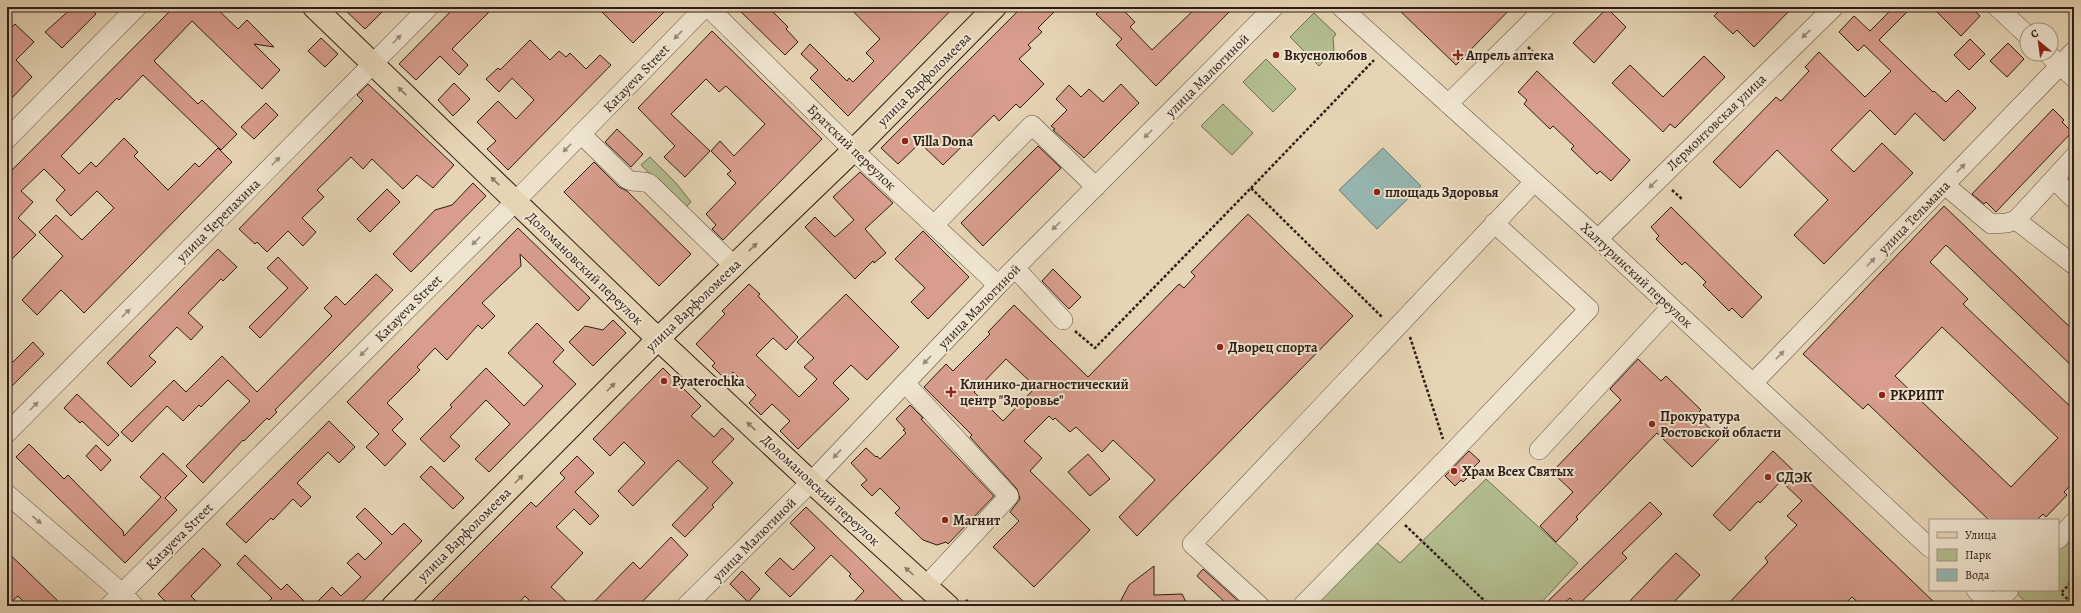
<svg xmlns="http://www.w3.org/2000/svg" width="2081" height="613" viewBox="0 0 2081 613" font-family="Alegreya,serif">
	<rect width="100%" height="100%" fill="#e6d5b5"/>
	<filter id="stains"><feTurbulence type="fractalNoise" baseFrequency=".005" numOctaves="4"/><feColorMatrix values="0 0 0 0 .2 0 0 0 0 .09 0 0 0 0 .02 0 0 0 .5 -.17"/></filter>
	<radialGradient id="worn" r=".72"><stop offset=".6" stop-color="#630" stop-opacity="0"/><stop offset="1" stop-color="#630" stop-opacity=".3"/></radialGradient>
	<!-- green -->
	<path fill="#b3bd8e" stroke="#706d52" d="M1314 13 1336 34 1333 38 1334 50 1319 66 1290 37Z
		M1266 59 1296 89 1273 112 1243 82Z
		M1223 104 1253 133 1232 155 1201 126Z
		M650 157 676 183 691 202 685 208 641 165Z
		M1486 479 1578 563 1538 606H1312L1376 542 1400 563Z
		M2074 530V606H2030L2015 592 2016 590H2058V547Z"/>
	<!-- water -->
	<path fill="#97b8b4" stroke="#6d7a75" d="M1383 148 1421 186 1377 229 1339 190Z"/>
	<!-- building -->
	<path fill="#d89d8d" stroke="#2d1d17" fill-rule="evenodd" d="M73 7H89L96 14 62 48 45 32Z
		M174 7H215L238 29 247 20 274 47 254 44 280 70 262 89 192 21 154 61 198 104 202 100 237 134 221 150 143 75 119 100 117 98 61 156 79 174 91 162 96 167 124 138 138 152 134 156 168 190 195 163 199 167 218 148 232 162 84 313 61 290 37 315 22 300 63 256 39 232 56 215 82 240 114 208 97 191 71 216 56 200 65 190 44 169 21 191 33 202 18 218 36 235 7 264V175Z
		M342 7H387L365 29Z
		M455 7H494L452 49 468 65 459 75 440 56 416 80 399 64Z
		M597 7H669L633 43Z
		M736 7H768L788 27 786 29 798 42 785 55Z
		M849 7H954L848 116 810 78 818 70 801 54 810 44 847 81 849 78 853 82 874 61 866 53 880 39Z
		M1022 7H1059L1038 28 1042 32 1028 45 1031 48 1019 59 1044 84 1020 108 1016 104 999 121 994 115 943 165 920 143 898 164 881 148Z
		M1103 7H1120L1135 22 1130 27 1152 50 1197 7H1234L1156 86 1116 45 1122 39 1096 14Z
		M1396 7H1512L1456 65Z
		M1723 7H1793L1754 47 1737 30 1733 34 1714 16Z
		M1894 7H1912L1879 40 1933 92 1934 91 1946 102 1958 90 1976 108 1944 141 1915 113 1895 135 1870 110 1831 150 1854 172 1882 143 1913 173 1824 264 1794 235 1828 200 1777 150 1740 188 1713 162 1776 97 1781 101 1809 71 1805 67 1819 52 1865 97 1891 71 1864 45 1858 51 1839 32 1854 16 1870 31Z
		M1932 7H1971L1980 16 1961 36Z
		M1607 8 1626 27 1594 63 1573 43Z
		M15 24 34 42 16 60 32 77 7 103V32Z
		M712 31 822 139 723 240 712 229 716 225 706 214 736 183 727 174 731 171 711 151 720 141 734 156 765 124 726 86 719 92 706 79 671 114 710 151 685 177 664 157 675 146 638 108Z
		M321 38 338 54 325 67 308 51Z
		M1970 39 1985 54 1969 70 1954 55Z
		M530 40 550 60 559 51 566 57 570 53 586 69 600 55 611 65 508 170 487 149 496 141 477 122 498 101 516 119 534 100 512 78 499 92 486 79 498 68 500 70Z
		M2008 43 2024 59 2007 77 1990 61Z
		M1704 56 1725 77 1675 128 1670 124 1663 132 1612 83 1630 65 1663 97Z
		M1537 71 1630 160 1611 181 1600 171 1597 174 1571 149 1574 146 1553 126 1550 129 1524 104 1527 100 1518 92Z
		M454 83 470 99 453 116 438 100Z
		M368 84 454 165 433 188 417 175 403 189 372 159 363 169 351 157 317 190 324 197 302 218 316 232 303 246 288 231 267 252 257 242 255 244 239 229 363 101 357 95Z
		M1121 84 1139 103 1084 158 1053 130 1055 129 1051 126 1067 110 1056 99 1069 85 1081 97 1089 89 1103 102Z
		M266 103 278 115 254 139 241 127Z
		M2053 109 2064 120 2062 122 2072 132 1996 212 1986 202 1984 204 1972 194Z
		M617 129 643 154 631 167 605 142Z
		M1038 146 1061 168 983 246 961 223Z
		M594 162 619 187 627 191 691 254 659 286 564 192Z
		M860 172 893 203 865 229 886 253 874 263 873 261 855 279 805 227 815 217 835 237 854 220 833 197Z
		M473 183 486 196 411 272 393 254 435 210 452 205Z
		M387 189 400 202 370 232 357 219Z
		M1944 206 2074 331V368L1946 245 1930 262 1968 299 1963 304 2074 410V482L2064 492 2067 495 2046 517 2043 514 2037 520H1989L1868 404 1863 409 1803 354ZM1942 327 2058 438 2011 487 1895 376Z
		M1671 207 1762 297 1742 318 1732 308 1729 311 1703 285 1706 282 1696 272 1685 262 1682 265 1656 239 1659 236 1651 227Z
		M1248 214 1353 316 1137 536 1119 517 1155 480 1113 440 1102 452 1076 427 1070 432 1055 418 1053 420 1049 416 1024 441 1042 458 1030 471 1090 530 1034 587 993 547 1019 521 1010 512 1020 499 1017 489 970 437 972 435 924 387 946 364 953 371 990 334 988 332 1014 305 1088 377 1179 284 1184 288 1195 276 1191 272ZM1006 359 1036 387 1003 421 974 392Z
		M518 228 590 298 578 311 520 254 521 266 482 303 495 316 482 329 478 325 447 360 435 348 417 367 420 370 387 403 403 419 392 430 406 444 385 466 366 447 379 434 347 402Z
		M923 231 969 277 928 319 911 302 925 288 895 259Z
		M218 249 237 267 223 281 221 279 188 313 203 327 191 340 177 327 149 356 156 362 131 387 107 363Z
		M278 257 308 288 260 338 249 327 288 288 267 268Z
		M1053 269 1081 297 1069 309 1042 281Z
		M376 274 393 290 275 410 277 412 269 420 267 418 244 441 243 440 203 483 186 466 250 401 228 380 201 407 199 405 183 421 167 406 132 442 121 432 174 380 186 392 222 356 257 392 332 316 324 308 336 296 345 305Z
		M749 284 760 294 758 296 798 337 786 350 773 338 756 355 799 397 817 379 804 367 814 358 797 342 846 294 899 347 867 380 851 365 833 383 849 399 798 449 780 431 790 421 772 404 761 415 749 403 756 395 733 372 726 380 712 366 715 363 696 344 725 314 722 311Z
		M613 320 626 333 593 366 569 342 585 326 603 330Z
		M537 323 564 350 553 362 576 384 489 472 475 459 510 424 486 400 450 437 460 446 444 462 420 439 452 407 450 405 486 368 524 406 543 386 508 353Z
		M33 342 44 354 7 391V356L13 362Z
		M1638 359 1661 381 1666 376 1701 410 1696 415 1720 438 1692 467 1657 433 1576 517 1578 519 1556 542 1540 526 1573 492 1552 472 1621 400 1610 389Z
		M663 368 701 406 691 416 714 437 722 428 734 439 712 462 733 483 712 505 714 507 685 537 672 525 708 488 678 460 633 506 618 491 645 463 624 442 610 456 593 439Z
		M77 394 119 435 108 446 82 421 80 423 64 408Z
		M910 405 923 418 921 419 994 496 948 544 946 542 937 545 923 540 895 513 900 508 880 488 872 496 861 485 867 480 851 463 866 448 876 457 877 456 880 459 906 433 903 430 905 429 896 419Z
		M329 421 355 447 339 463 328 452 297 483 311 497 301 507 293 499 273 520 271 518 246 543 226 524Z
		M29 444 64 479 68 475 123 531 124 536 161 497 140 477 163 453 187 476 165 498 177 510 125 563 16 457Z
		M96 445 111 460 101 471 86 456Z
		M1469 451 1480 461 1473 468 1475 470 1463 482 1461 480 1455 486 1445 476Z
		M1773 451 1801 478 1803 476 1938 606H1862L1852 597 1843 606H1726L1768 562 1765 558 1797 525 1787 516 1802 501 1781 481 1760 503 1758 501 1730 531 1713 515Z
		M1088 454 1110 479 1090 496 1068 472Z
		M577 456 594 473 575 492 599 516 590 525 574 509 556 527 583 553 551 587 571 606H535L525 596 516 606H427L531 502 536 507 565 478 560 473Z
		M431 466 464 498 453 509 420 477Z
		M1650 502 1662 514 1622 553 1627 558 1577 606 1570 598 1561 606H1543Z
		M806 507 863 562 908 606H850L864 591 849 576 851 574 831 555 790 597 765 573 780 558 793 570 815 548 790 523Z
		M365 508 392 535 404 523 422 541 358 606H313L332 587 341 596 361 577 347 563 358 553 365 560 382 543 356 517Z
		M671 537 688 555 638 606H590L633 562 640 569Z
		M203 548 221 565 191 596 201 606H170L158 594Z
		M7 552 23 567 63 606H28L18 596 7 606Z
		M1676 553 1700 575 1670 606H1625Z
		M245 555 281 590 287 584 309 606H265L272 598 237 564Z
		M1154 566V595L1182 594 1188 606H1118L1129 585Z
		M1203 569 1244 606H1229L1197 576Z
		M742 571 760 589 748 602 730 584Z"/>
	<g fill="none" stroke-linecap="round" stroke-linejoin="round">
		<defs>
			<path id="minor" d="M708 7 853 150 998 285
				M1341 7 1598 239 1930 548
				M1997 7 2027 35
				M2048 54 2074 78
				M1448 104 1546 7
				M581 134 627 179C635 184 644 179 651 185L734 266
				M7 139 137 7
				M2054 179 2074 199
				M1945 185 1991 224 2007 223 2016 220 2074 157
				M2016 220 2074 265
				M934 225 1032 125 1096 187
				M1598 239 1834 7
				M1015 268 1063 320
				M905 383 1009 496 926 586
				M1753 383 2074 51
				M7 433 429 7
				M1539 450 1671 307
				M7 494 122 593 134 606
				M2058 539 2074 522
				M1976 590 1993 606
				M109 606 506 211 705 7
				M686 606 811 482 998 285 1274 7
				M1260 606 1192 544 1534 182
				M1302 606 1449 456 1589 309 1494 223
				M1992 606 2009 590"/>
			<path id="major" d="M314 7 658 339 811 482 948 606
				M393 606 658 339 865 139 995 7"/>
		</defs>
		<!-- minor casing -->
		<use href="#minor" stroke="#5b4b3e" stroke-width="20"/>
		<!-- major casing -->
		<use href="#major" stroke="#2d1d17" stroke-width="24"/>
		<!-- path -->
		<path stroke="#2d1d17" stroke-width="2.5" stroke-dasharray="3 2" stroke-linecap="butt" d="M1528 47 1542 61
			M1251 188 1374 60
			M1672 190 1682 199
			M1075 331 1095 348 1251 188 1383 318
			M1410 337 1443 439
			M1405 525 1490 606
			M2074 579 2061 593 2074 605
			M966 600 972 606
			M2020 602 2025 606"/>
		<!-- minor -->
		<use href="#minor" stroke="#efe4cf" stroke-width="19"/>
		<!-- major -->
		<use href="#major" stroke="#e6d5b5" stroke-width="22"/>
	</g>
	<!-- one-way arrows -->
	<defs><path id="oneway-solid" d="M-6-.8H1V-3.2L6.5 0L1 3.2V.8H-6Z"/></defs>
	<g fill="#988a7c">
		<use href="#oneway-solid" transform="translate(1806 34) rotate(136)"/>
		<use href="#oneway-solid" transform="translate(678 35) rotate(134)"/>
		<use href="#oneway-solid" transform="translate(397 39) rotate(-45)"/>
		<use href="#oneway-solid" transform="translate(1148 134) rotate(135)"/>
		<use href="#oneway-solid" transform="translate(567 148) rotate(135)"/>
		<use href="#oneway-solid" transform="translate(276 161) rotate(-45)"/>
		<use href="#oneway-solid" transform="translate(1961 168) rotate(-46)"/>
		<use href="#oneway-solid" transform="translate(1653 184) rotate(135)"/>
		<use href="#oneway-solid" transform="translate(1056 226) rotate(135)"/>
		<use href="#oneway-solid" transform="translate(476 241) rotate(135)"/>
		<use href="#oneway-solid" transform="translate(1871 262) rotate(-46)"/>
		<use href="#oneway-solid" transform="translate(126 313) rotate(-45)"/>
		<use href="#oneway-solid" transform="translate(364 352) rotate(135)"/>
		<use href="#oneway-solid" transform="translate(1780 355) rotate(-46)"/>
		<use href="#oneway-solid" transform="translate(927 360) rotate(134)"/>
		<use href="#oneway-solid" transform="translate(34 406) rotate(-45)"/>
		<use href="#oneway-solid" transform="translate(837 454) rotate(133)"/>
		<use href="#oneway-solid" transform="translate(37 520) rotate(41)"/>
	</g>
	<g fill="#8a7966">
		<use href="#oneway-solid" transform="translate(402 91) rotate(-136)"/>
		<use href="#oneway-solid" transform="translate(495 181) rotate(-136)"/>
		<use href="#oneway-solid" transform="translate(753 247) rotate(-44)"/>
		<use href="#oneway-solid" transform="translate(611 387) rotate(-45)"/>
		<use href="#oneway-solid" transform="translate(751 426) rotate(-137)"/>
		<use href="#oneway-solid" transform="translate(519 479) rotate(-45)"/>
		<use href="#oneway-solid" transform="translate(909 571) rotate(-138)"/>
	</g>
	<!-- markers -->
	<g fill="#8f2418" stroke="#efe4cf" stroke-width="1.5">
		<circle cx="1276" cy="55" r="4"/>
		<path d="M1456 49h4v4h4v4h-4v4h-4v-4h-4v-4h4z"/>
		<circle cx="905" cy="141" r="4"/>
		<circle cx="1377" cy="192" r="4"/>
		<circle cx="1220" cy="347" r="4"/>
		<circle cx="664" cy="381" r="4"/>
		<path d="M949 386h4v4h4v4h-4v4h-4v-4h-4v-4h4z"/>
		<circle cx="1882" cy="395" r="4"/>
		<circle cx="1652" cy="424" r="4"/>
		<circle cx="1454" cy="471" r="4"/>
		<circle cx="1768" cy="477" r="4"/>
		<circle cx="945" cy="520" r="4"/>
	</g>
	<g text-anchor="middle" stroke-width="4" stroke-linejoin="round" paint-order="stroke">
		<!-- poi labels -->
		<g font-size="14" font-weight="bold" fill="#2d1d17" stroke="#efe4cf" text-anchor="start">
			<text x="1284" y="60">Вкуснолюбов</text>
			<text x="1466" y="60">Апрель аптека</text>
			<text x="913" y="146">Villa Dona</text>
			<text x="1385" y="197">площадь Здоровья</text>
			<text x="1228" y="352">Дворец спорта</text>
			<text x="672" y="386">Pyaterochka</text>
			<text x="960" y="389">Клинико-диагностический<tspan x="960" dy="16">центр "Здоровье"</tspan></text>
			<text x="1890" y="400">РКРИПТ</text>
			<text x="1660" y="421">Прокуратура<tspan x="1660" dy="16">Ростовской области</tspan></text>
			<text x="1462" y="476">Храм Всех Святых</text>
			<text x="1776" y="482">СДЭК</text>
			<text x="953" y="525">Магнит</text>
		</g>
		<!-- street labels -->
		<g font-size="14" fill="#2d1d17" stroke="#efe4cf">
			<text transform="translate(1207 75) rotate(-45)" y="5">улица Малюгиной</text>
			<text transform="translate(636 78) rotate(-46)" y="5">Katayeva Street</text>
			<text transform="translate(924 79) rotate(-45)" y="5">улица Варфоломеева</text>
			<text transform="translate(1716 122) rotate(-44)" y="5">Лермонтовская улица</text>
			<text transform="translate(852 147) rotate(44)" y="5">Братский переулок</text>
			<text transform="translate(1914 217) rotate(-46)" y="5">улица Тельмана</text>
			<text transform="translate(218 220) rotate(-45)" y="5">улица Черепахина</text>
			<text transform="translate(585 268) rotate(44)" y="5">Доломановский переулок</text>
			<text transform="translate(1637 275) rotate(43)" y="5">Халтуринский переулок</text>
			<text transform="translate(693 305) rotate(-44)" y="5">улица Варфоломеева</text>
			<text transform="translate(979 306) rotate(-46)" y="5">улица Малюгиной</text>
			<text transform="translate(408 308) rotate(-45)" y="5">Katayeva Street</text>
			<text transform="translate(821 490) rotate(43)" y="5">Доломановский переулок</text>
			<text transform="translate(464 534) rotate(-45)" y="5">улица Варфоломеева</text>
			<text transform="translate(179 536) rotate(-45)" y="5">Katayeva Street</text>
			<text transform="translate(754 539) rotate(-45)" y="5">улица Малюгиной</text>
		</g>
	</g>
	<!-- margin -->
	<rect width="2081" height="613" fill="none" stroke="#e6d5b5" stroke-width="24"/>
	<rect x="8" y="8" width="2065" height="597" fill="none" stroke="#2d1d17" stroke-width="2"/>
	<rect x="12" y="12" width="2057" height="589" fill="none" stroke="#2d1d17"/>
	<!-- legend -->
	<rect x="1929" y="519" width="130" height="72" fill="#efe4cf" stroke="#a19485"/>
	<rect x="1937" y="532" width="20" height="6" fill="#e6d5b5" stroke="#a19485"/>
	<text x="1965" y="539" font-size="12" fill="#2d1d17">Улица</text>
	<rect x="1937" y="549" width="20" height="12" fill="#b3bd8e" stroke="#a19485"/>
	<text x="1965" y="559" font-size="12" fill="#2d1d17">Парк</text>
	<rect x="1937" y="569" width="20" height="12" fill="#97b8b4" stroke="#a19485"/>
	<text x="1965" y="579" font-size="12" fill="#2d1d17">Вода</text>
	<!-- north arrow -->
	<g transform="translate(2039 42) rotate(331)"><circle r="19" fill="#efe4cf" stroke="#a19485"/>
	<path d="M0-3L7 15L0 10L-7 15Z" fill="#8f2418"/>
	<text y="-6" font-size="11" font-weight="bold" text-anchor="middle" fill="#2d1d17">С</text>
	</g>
	<rect width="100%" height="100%" filter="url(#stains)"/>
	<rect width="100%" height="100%" fill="url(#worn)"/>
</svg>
